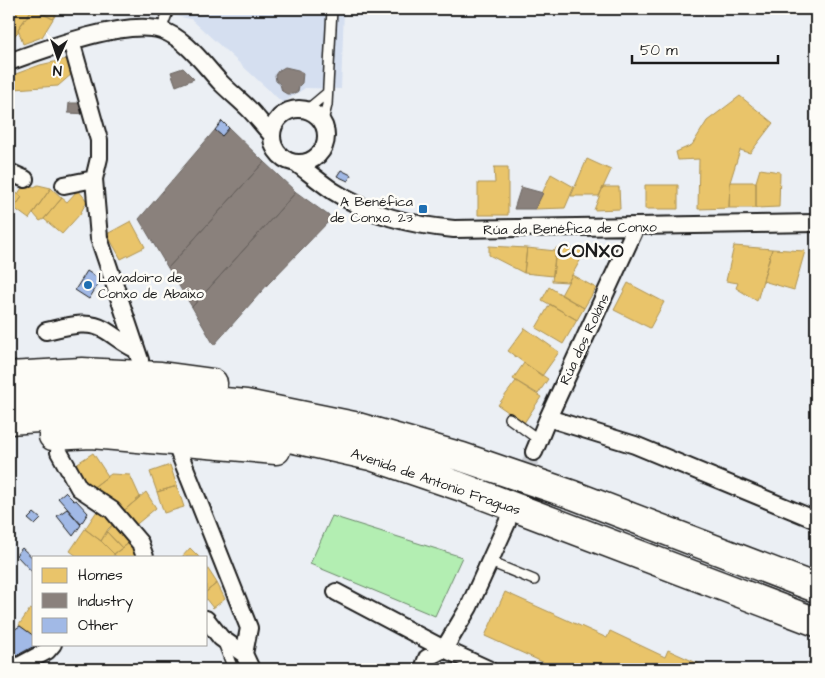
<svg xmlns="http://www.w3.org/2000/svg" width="825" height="678" viewBox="0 0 825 678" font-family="'Architects Daughter',sans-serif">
	<rect width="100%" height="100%" fill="#ebeff4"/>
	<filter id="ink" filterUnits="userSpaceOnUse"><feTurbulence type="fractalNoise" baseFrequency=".02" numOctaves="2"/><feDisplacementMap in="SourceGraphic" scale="10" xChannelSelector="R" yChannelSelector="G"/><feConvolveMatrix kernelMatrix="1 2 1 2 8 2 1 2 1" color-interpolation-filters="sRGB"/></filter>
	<g filter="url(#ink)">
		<!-- built -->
		<path fill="#d5dff0" d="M149 9H344L341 89 305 88 283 103 191 19 150 11Z"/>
		<!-- green -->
		<path fill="#b3eeb2" stroke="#688567" d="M332 516 462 557 435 616 310 564Z"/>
		<!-- homes -->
		<path fill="#e9c46a" stroke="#ac9253" d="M12 9H28L31 12 18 29V32L9 41V12Z
			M32 9 53 19 42 37 23 44 18 29Z
			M35 9H59L53 19Z
			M67 59 73 73 58 86 14 89 13 75 40 65Z
			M13 75 14 89 13 108H9V76Z
			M740 96 773 123 750 153 740 150 730 182 729 208 698 209 699 159 678 160 676 152 692 145 707 121Z
			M9 108 15 109V125L9 124Z
			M587 159 611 170 599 196H571Z
			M494 167H508V215H478V183H495Z
			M760 169 780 172 779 207 756 208V182Z
			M551 174 574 187 565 208 535 209Z
			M730 182H756V208H729Z
			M25 183 34 187 38 185 51 188 29 219 14 208 22 197 18 194Z
			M645 185H678V209H645Z
			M603 187H619L620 209 594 210Z
			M9 188 22 197 9 215Z
			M51 188 62 198 44 219 40 221 33 213Z
			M78 190 87 201 80 214 62 234 44 219 62 198 67 202Z
			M131 221 145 247 121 259 107 234Z
			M489 246 527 248 524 273 489 255Z
			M734 246 772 249 757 301 736 288 738 283 726 281Z
			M527 248 556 251 553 276 524 273Z
			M556 248 586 250 568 282 552 281Z
			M772 249 805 251 794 290 763 281Z
			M813 249H816V275H811Z
			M572 275 596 288 584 308 561 295Z
			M628 283 664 302 650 328 614 310Z
			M549 287 584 308 577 320 542 300Z
			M550 304 577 320 563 344 536 328Z
			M525 328 559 352 542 376 508 351Z
			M524 363 548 379 538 394 513 379Z
			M516 381 541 397 524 423 498 405Z
			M93 453 108 476 91 489 70 468Z
			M170 465 177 486 157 492 150 472Z
			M111 474 130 475 140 497 120 514 91 489Z
			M177 486 184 507 164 513 157 492Z
			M146 492 156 508 132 528 120 514Z
			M99 508 117 520 108 529 101 541 85 529Z
			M117 520 132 541 122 548 107 532Z
			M85 529 101 541 114 554V557H78L70 551Z
			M107 532 122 548 114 554 101 541Z
			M132 541 139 551 134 557H116L114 554Z
			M190 548 199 557H182Z
			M206 566 217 583 206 592Z
			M217 583 225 599 213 608 206 599V592Z
			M505 592 607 638 610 631 665 657 668 650 708 668V669H558L485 636Z
			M30 609 34 611V636L19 625Z"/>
		<!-- industry -->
		<path fill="#8a817c" stroke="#69635f" d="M285 67 298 70 303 73 302 83 299 86 298 91 294 94H287L282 91 280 84 276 81 275 75 278 71Z
			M183 68 194 79 176 86 171 72Z
			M69 103H85L88 114 68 113Z
			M229 128 264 162 168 268 139 219 215 130 222 136Z
			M264 162 296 192 192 307 168 268Z
			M521 187 543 193 535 209H514Z
			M296 192 332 218 268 284 214 345 192 307Z"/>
		<!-- building -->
		<path fill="#a1b9e6" stroke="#1c1c1c" d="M222 121 229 128 222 136 215 130Z
			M341 170 351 175 348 181 337 176Z
			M87 271 101 280 89 299 75 290Z
			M65 492 74 501 76 500 88 513 81 524 58 498Z
			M67 509 81 525 73 536 57 516Z
			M34 513 41 519 35 525 28 519Z
			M22 548 34 559V574L16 555Z
			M20 626 34 636V644H38L14 657 9 654V633Z"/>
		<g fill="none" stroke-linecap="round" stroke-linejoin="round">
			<!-- street-tunnel -->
			<path stroke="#cccfd4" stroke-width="16" stroke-dasharray="16 8" stroke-linecap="butt" d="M510 513 534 452"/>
			<defs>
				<path id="lane" d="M161 30 169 9
					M308 109 327 93
					M323 121 327 105 332 9
					M509 418 539 440
					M490 562 534 580
					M222 640 233 669"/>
				<path id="street" d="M71 41 99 140V158L94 179 99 238 140 360
					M9 62C45 49 125 19 161 30 186 38 204 65 221 83 230 92 240 100 249 109 257 117 264 127 272 135
					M272 136a27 27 0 1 1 54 0a27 27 0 1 1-54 0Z
					M296 163C308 172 320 182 333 191 370 215 410 225 454 229L816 223
					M9 172 25 179
					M64 185 94 179
					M46 331C65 327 87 319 105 330 115 336 124 344 135 349
					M548 418 635 445 816 520
					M178 450 249 628 244 654
					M59 452 79 488 112 510 140 543 145 557
					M534 452 548 418 636 227
					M336 592 444 649 488 669
					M206 619 221 638 244 654 251 669
					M13 669 47 651 53 644
					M423 669 427 658 444 649 453 634 469 607 507 523"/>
				<path id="highway" d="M9 376 82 372 161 376 213 383
					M9 396 45 393H125L246 404 354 426 462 457 573 495 816 588
					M9 420 99 414 236 426 371 456 459 486 816 622
					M53 436 91 434 276 450"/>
			</defs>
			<!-- lane casing -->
			<use href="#lane" stroke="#1c1c1c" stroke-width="12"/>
			<!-- street casing -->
			<use href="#street" stroke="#1c1c1c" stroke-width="20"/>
			<!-- highway casing -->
			<use href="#highway" stroke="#1c1c1c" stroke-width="31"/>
			<!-- lane -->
			<use href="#lane" stroke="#fdfcf7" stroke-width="9"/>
			<!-- street -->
			<use href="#street" stroke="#fdfcf7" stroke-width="16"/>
			<!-- highway -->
			<use href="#highway" stroke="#fdfcf7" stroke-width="28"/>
		</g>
	</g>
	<!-- markers -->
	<g fill="#1f6fb2" stroke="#fdfcf7" stroke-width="2">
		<rect x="418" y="204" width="10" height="10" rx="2.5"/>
		<circle cx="88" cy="285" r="5"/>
	</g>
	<g text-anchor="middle" stroke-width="5" stroke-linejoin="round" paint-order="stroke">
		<!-- poi labels -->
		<g font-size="14" fill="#1c1c1c" stroke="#fdfcf7" text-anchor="end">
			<text x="413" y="206">A Benéfica<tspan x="413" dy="16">de Conxo, 23</tspan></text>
			<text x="98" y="282" text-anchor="start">Lavadoiro de<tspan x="98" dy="16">Conxo de Abaixo</tspan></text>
		</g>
		<!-- street labels -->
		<g font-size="14" fill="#1c1c1c" stroke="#fdfcf7">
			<text transform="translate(570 228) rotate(-1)" y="5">Rúa da Benéfica de Conxo</text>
			<text transform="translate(584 339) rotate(-65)" y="5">Rúa dos Roláns</text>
			<text transform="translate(436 481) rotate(19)" y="5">Avenida de Antonio Fraguas</text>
		</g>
		<!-- district labels -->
		<g font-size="19" font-weight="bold" letter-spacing="1" fill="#1c1c1c" stroke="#fdfcf7">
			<text x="591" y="257">CONXO</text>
		</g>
	</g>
	<!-- margin -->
	<rect width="825" height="678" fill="none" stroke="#fdfcf7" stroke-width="30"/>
	<rect x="15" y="15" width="795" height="648" fill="none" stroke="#1c1c1c" stroke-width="2" filter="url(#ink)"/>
	<!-- legend -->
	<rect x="32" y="556" width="175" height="90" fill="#fdfcf7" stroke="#a3a29f"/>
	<rect x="42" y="568" width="25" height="15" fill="#e9c46a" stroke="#a3a29f"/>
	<text x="78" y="580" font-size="15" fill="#1c1c1c">Homes</text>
	<rect x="42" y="593" width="25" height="15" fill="#8a817c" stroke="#a3a29f"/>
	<text x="78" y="606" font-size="15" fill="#1c1c1c">Industry</text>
	<rect x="42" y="618" width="25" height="15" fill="#a1b9e6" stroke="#a3a29f"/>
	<text x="78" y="630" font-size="15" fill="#1c1c1c">Other</text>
	<!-- north arrow -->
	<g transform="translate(58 58) rotate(183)" stroke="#fdfcf7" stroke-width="4" paint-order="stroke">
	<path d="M0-4L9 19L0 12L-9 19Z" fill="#1c1c1c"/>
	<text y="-8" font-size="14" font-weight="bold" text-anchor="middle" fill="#1c1c1c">N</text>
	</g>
	<!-- scale -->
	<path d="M632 55v8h146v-8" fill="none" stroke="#1c1c1c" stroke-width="2.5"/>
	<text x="640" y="55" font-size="15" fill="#1c1c1c" stroke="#fdfcf7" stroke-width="4" paint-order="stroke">50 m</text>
</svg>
